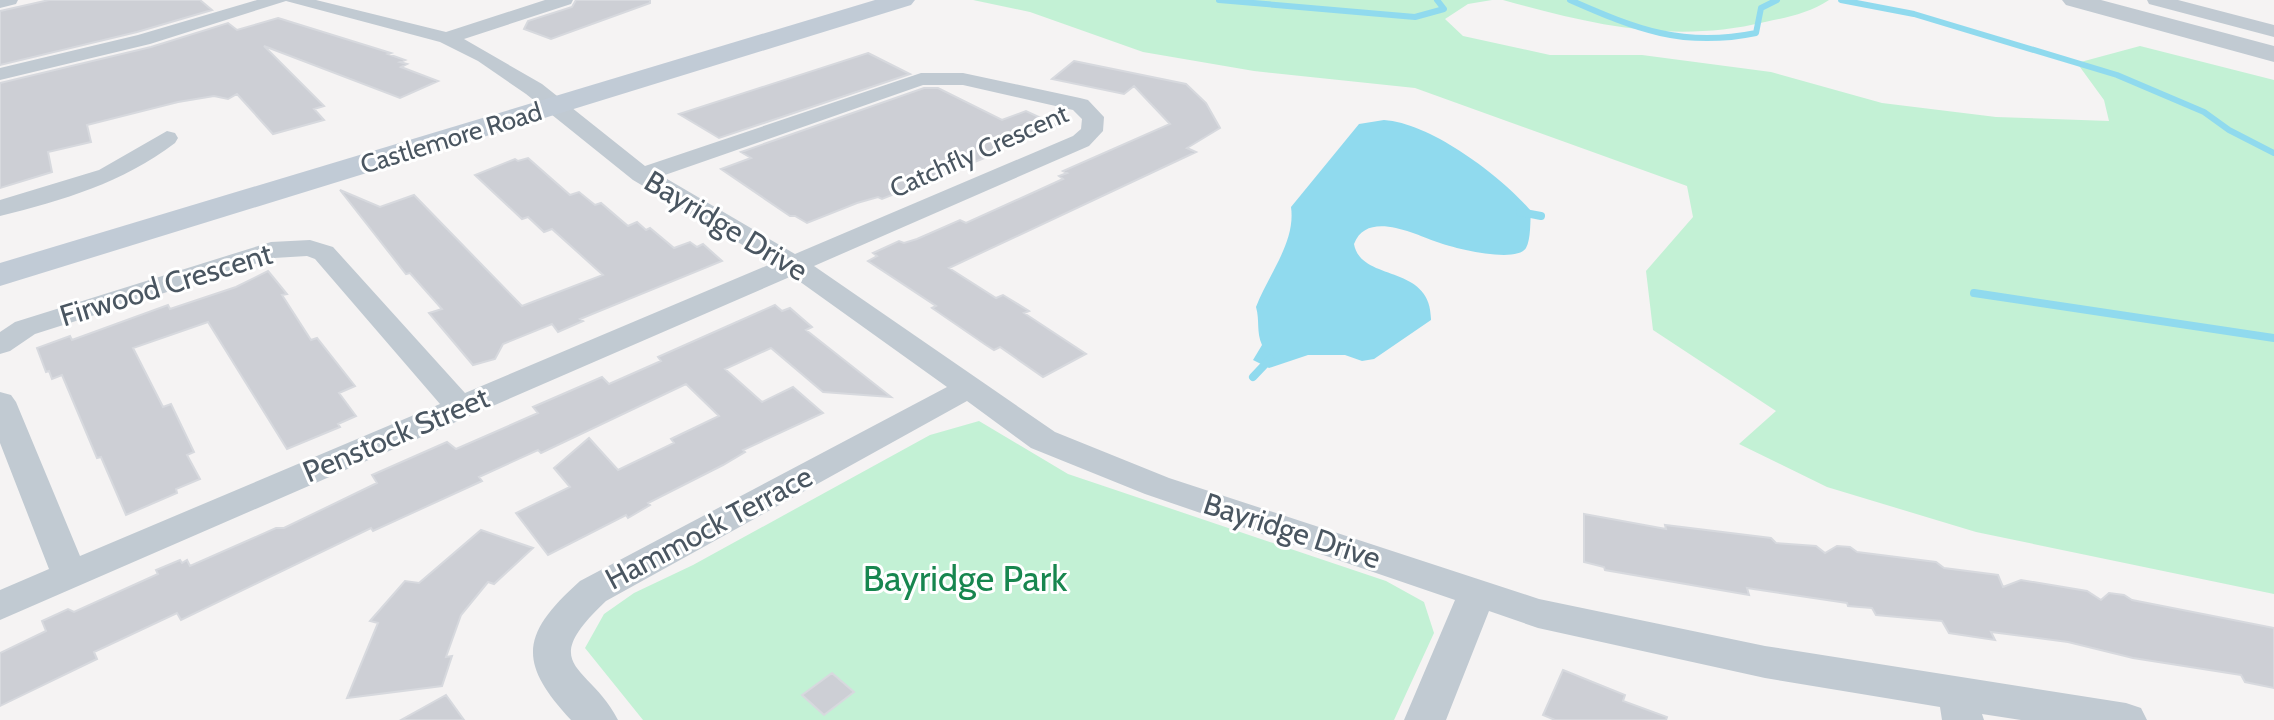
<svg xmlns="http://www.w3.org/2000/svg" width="2274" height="720" viewBox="0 0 2274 720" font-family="Cabin,sans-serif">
	<rect width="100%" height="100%" fill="#f5f3f3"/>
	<!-- green -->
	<path fill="#c3f1d5" d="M973 0H1492L1468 4 1445 19 1463 36 1550 55H1642L1771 72 1882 103 1996 117 2109 121 2104 100 2077 63 2140 46 2274 80V594L1976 532 1827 487 1739 444 1776 411 1653 330 1646 271 1693 217 1687 186 1415 88 1254 71 1143 52 1030 12Z
		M1503 0H1829C1809 13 1789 17 1765 22 1673 44 1593 25 1503 0Z
		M979 421 1068 474 1386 581 1424 602 1434 633 1394 720H643L585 648 604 614 634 593 693 565 930 435Z"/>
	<!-- water -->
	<path fill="#90daee" d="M1384 120C1431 123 1501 176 1531 211 1530 221 1531 239 1526 248 1516 264 1453 248 1437 242 1414 234 1367 210 1354 244 1361 283 1432 263 1431 320L1374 359 1362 361 1345 355H1308L1269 368 1253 360 1262 345C1256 331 1260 321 1256 307 1268 275 1296 242 1291 207L1359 124Z"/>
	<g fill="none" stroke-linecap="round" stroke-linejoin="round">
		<!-- stream-far1 -->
		<path stroke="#90daee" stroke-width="6" d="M1219 0 1415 17 1444 9 1437 0
			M1570 0C1636 29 1683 48 1756 33L1761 8 1777 0
			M1841 0 1914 14 2117 75 2204 112 2229 130 2274 153"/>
		<!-- stream -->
		<path stroke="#90daee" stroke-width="8" d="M1520 212 1541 216
			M1974 293 2274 338
			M1253 377 1270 359"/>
	</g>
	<!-- building -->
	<path fill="#cdcfd5" stroke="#d7d9de" stroke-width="2" d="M49 0H200L212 10 137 32 0 65V11Z
		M576 0H650V3L551 39 524 29 528 21 572 7Z
		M278 18 391 53 388 54 405 60 400 62 407 64 401 67 438 81 400 98 264 46 324 106 314 109 324 120 273 134 237 94 228 99 214 96 178 102 87 125 91 142 48 152 52 172 0 188V83L151 47 228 23 237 30Z
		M868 53 910 74 719 138 679 114Z
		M1074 61 1186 84 1206 103 1220 128 1187 148 1196 152 949 268 996 298 1003 295 1029 311 1024 313 1086 354 1043 377 1000 347 994 350 986 345 932 308 936 306 868 261 877 256 873 253 899 241 904 243 917 239 960 220 966 223 1063 179 1059 176 1067 173 1063 171 1170 124 1134 86 1124 94 1052 79Z
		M924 88H938L1002 120 1026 111 1056 125 999 149 1002 151 882 199 878 197 857 203 807 223 795 216H790L721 169 751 158 741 152Z
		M528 158 570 195 579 192 595 205 601 203 628 226 637 222 646 230 650 228 674 248 690 242 697 247 703 244 722 261 580 319 583 321 558 332 552 324 503 344 495 359 473 365 429 313 442 309 410 273 406 274 340 190 380 207 414 195 522 306 603 275 552 229 544 232 528 217 522 219 475 175 515 159 518 161Z
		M268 271 287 294 282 295 311 340 317 338 355 386 339 393 356 416 338 424 340 427 287 449 208 322 133 348 163 407 171 404 194 452 187 455 200 479 176 489 177 493 126 515 101 457 97 458 62 375 52 379 49 371 46 372 37 348 70 336 72 340 168 305 170 309 236 287Z
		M775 305 782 311 790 308 812 327 806 330 891 397 823 392 771 348 725 369 762 402 793 387 823 413 743 450 745 452 723 465 648 503 650 505 628 518 626 515 548 555 516 513 570 487 554 468 589 438 618 470 674 443 671 439 719 416 686 384 541 453 538 450 479 477 482 481 373 531 371 528 181 620 177 613 94 652 97 659 0 706V653L46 631 42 621 68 609 74 612 158 574 156 570 180 560 182 563 187 560 190 566 276 528H284L377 483 372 475 447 442 456 449 538 413 533 407 602 377 609 384 661 361 658 357Z
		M1584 514 1666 529 1665 525 1771 538 1776 543 1816 546 1825 553 1837 546 1850 547 1857 552 1936 562 1944 568 1998 575 2003 587 2021 580 2087 591 2101 600 2109 593 2124 595 2132 600 2274 628V688L2245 682 2241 675 2133 658 2068 642 1991 632 1995 640 1949 633 1942 621 1876 615 1872 608 1848 606 1847 603 1747 588 1749 595 1605 570 1604 567 1584 562Z
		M481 530 533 548 494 584 488 582 461 615 446 657 452 656 442 686 347 698 378 623 370 621 405 581 419 583Z
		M1563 670 1625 695 1623 701 1667 717 1666 720H1555L1543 715Z
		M832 673 854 692 824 715 802 695Z
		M446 695 464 720H401Z"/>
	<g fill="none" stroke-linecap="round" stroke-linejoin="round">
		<!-- minor -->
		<path fill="#c1cad2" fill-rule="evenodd" d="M0 0H18L16 4 0 8Z
			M257 0H316L446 32 545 0H573L571 4 464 39 542 84 645 166 921 73H963L1080 98 1088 100 1104 117 1103 131 1089 146 814 266 1055 432 1169 478 1539 599 1765 646 2126 703 2141 708 2147 720H2021L1982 714 1984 720H1942L1940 707 1765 678 1538 628 1489 611 1446 720H1404L1455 600 1145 494 1031 448 967 401 606 601C535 668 589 663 618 720H571C517 662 521 634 580 581L947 387 792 276 0 620V590L49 569 0 443V392L11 395 16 402 80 556 440 404 315 259 307 256 274 258 35 334 10 351 0 354V332L15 322 271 242 310 240 333 247 465 393 773 263 633 180 526 94 478 61 440 42 286 1 150 44 0 80V68L138 35ZM923 85H963L1073 110 1082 119 1081 129 1073 136 795 254 662 176Z
			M2147 0H2178L2274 25V37L2149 4Z
			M167 131 175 133 178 138 175 143C122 183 64 200 0 216V200L99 170Z"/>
		<!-- tertiary -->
		<path fill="#c1cad2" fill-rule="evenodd" d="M2062 0H2101L2274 46V62L2066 5Z"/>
		<!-- secondary -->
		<path fill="#c1cbd6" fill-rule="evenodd" d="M875 0H915L911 5 0 286V263Z"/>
	</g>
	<g text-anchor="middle" stroke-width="6" stroke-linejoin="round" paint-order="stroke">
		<!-- far-street labels -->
		<g font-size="26" fill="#4a5661" stroke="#fff">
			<text transform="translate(451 138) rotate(-17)" y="9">Castlemore Road</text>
			<text transform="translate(979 151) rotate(-24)" y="9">Catchfly Crescent</text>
		</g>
		<!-- street labels -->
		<g font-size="30" fill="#4a5661" stroke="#fff">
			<text transform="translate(726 226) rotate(31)" y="10">Bayridge Drive</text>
			<text transform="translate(166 285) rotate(-17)" y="10">Firwood Crescent</text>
			<text transform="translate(396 435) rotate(-23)" y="10">Penstock Street</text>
			<text transform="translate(709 528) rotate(-28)" y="10">Hammock Terrace</text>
			<text transform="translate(1292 531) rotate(18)" y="10">Bayridge Drive</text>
		</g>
		<!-- near-park labels -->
		<g font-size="36" fill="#17864f" stroke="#fff">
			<text x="965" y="591">Bayridge Park</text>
		</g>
	</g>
</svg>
